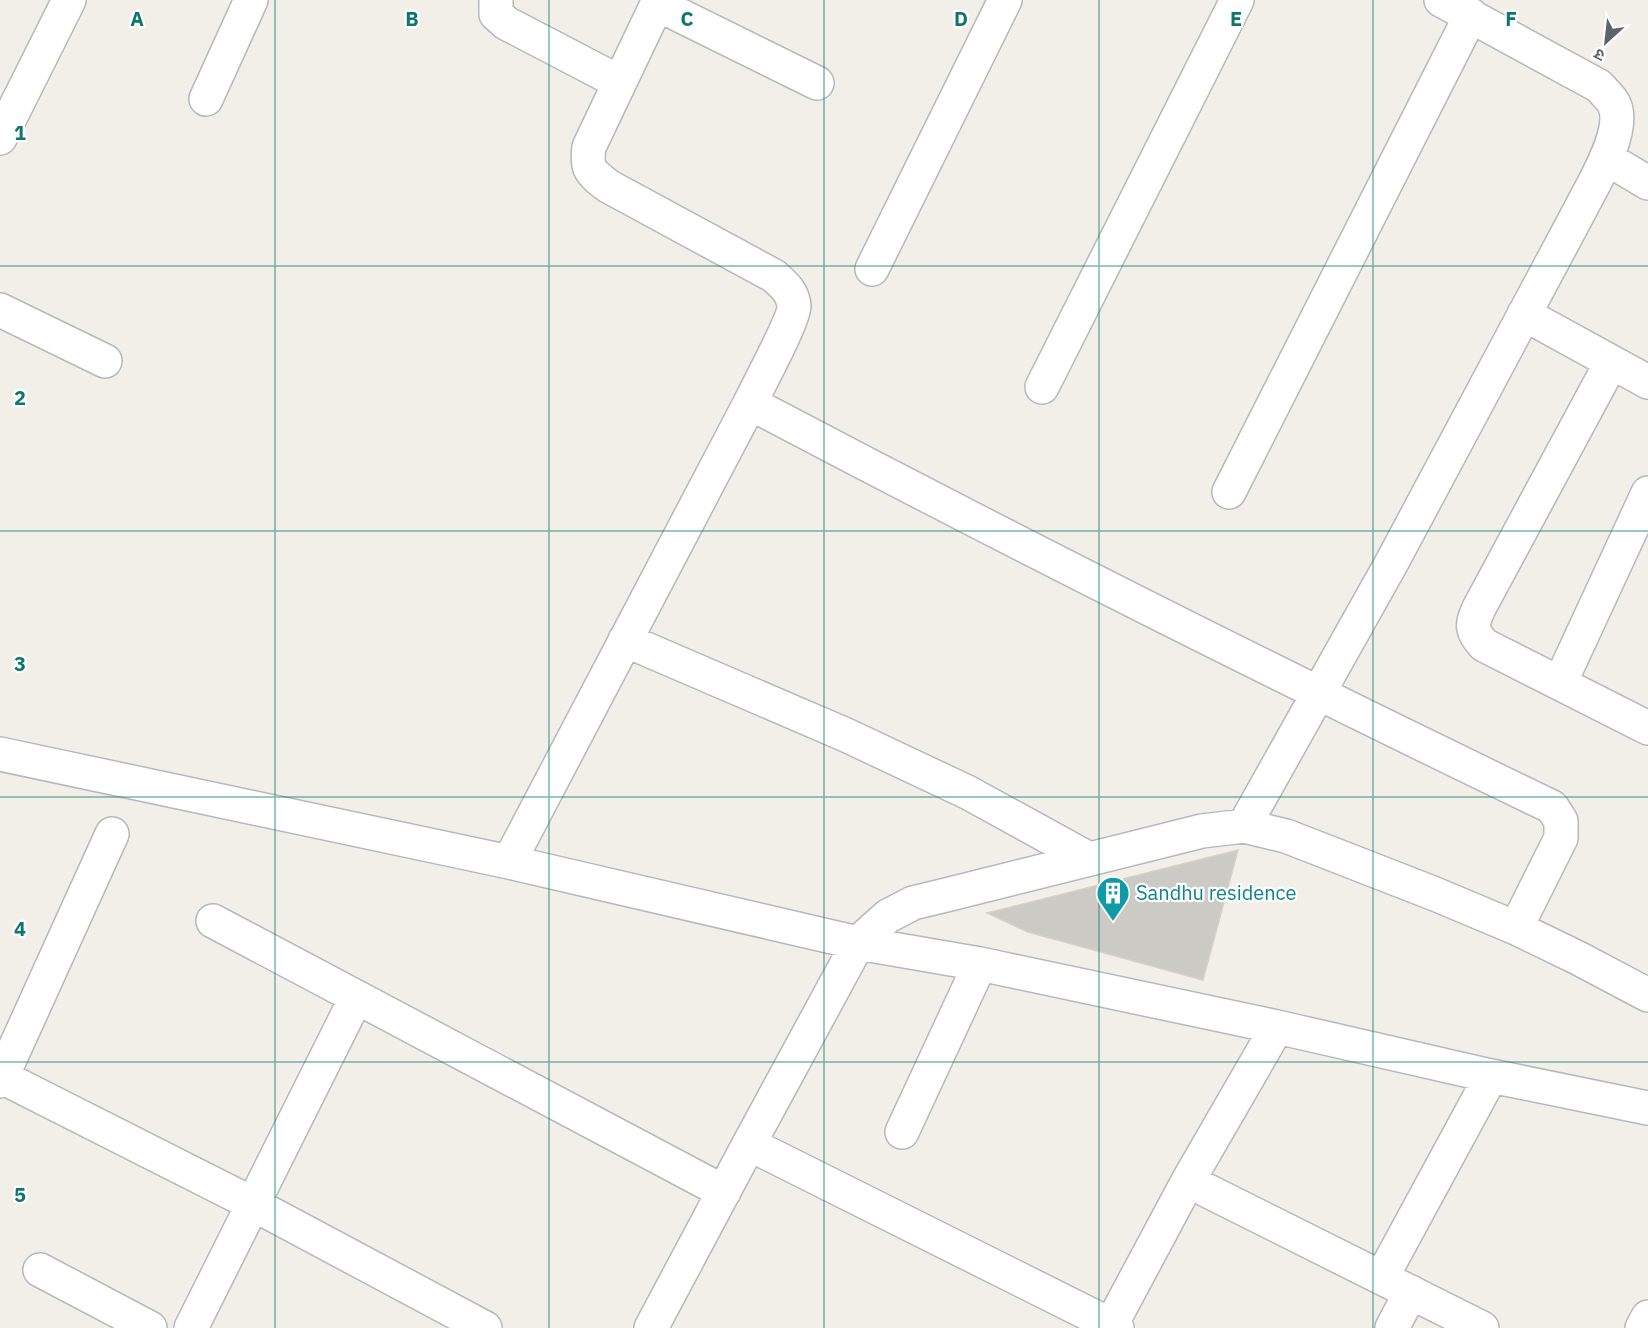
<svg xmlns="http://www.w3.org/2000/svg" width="1648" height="1328" viewBox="0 0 1648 1328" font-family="'IBM Plex Sans','Noto Sans Devanagari',sans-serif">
	<rect width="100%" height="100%" fill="#f1efe8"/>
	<!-- building -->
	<path fill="#cccac5" stroke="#d6d1c6" stroke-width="1.5" d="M1238 850 1203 980 1028 932 987 913Z"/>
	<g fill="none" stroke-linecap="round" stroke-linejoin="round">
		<defs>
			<path id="minor" d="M496 0V14L506 23 619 82
				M657 4 817 83
				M206 99 251 0
				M0 138 69 0
				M1606 158 1648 183
				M872 269 1005 0
				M0 310 105 361
				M1524 314 1648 382
				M1611 363 1479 608C1471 626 1471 630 1484 645L1648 728
				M1042 387 1237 0
				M750 403C1015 543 1282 677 1552 807L1561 821V838L1516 928
				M1229 492 1471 15
				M625 640 846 735 967 792 1089 859
				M1560 683 1648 493
				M0 754 509 862 858 943 980 964 1277 1027 1491 1076 1648 1108
				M1244 826 1392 562 1580 210C1592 186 1627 131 1614 104 1611 98 1604 92 1599 86L1441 0
				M509 862 750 403C758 386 794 320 794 306 793 292 783 284 774 276L608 186C590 172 586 169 589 147L659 0
				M213 921 724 1192
				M1277 1027 1188 1181 1482 1328
				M0 1076 251 1203 485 1328
				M0 1081 112 834
				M902 1132 980 964
				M40 1270 150 1328
				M1382 1277 1491 1076
				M1111 1325 1188 1181
				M191 1328 356 998
				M651 1328 749 1144
				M1117 1328 749 1144 858 943 888 916 913 903 946 895 1202 831 1244 826 1286 836 1435 894 1516 928 1578 958 1648 995
				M1392 1328 1411 1292
				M1642 1328 1648 1317"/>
		</defs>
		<!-- minor casing -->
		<use href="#minor" stroke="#b5b8bc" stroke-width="36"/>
		<!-- minor -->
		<use href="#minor" stroke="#fff" stroke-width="33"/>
	</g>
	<!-- grid -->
	<path fill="none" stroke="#0f766e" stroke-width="1.5" stroke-opacity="0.55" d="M275 0V1328M549 0V1328M824 0V1328M1099 0V1328M1373 0V1328M0 266H1648M0 531H1648M0 797H1648M0 1062H1648"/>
	<!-- icons -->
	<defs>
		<symbol id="building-pin" viewBox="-11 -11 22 30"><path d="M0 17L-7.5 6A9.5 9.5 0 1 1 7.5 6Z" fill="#0f9aa8" stroke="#fff"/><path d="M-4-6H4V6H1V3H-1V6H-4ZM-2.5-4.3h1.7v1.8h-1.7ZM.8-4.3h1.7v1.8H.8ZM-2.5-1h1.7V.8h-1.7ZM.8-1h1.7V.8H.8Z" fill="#fff"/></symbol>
	</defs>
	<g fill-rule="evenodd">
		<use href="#building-pin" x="1094" y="874" width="38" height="52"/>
	</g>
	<g text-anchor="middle" stroke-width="4.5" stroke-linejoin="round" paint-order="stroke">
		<!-- culture labels -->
		<g font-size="20" fill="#0d838f" stroke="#fff" text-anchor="start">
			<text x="1136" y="900">Sandhu residence</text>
		</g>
	</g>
	<g font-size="20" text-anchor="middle" font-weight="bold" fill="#0f766e" stroke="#fff" stroke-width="4.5" stroke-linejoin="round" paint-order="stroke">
		<text x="137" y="26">A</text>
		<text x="412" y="26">B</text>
		<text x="687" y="26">C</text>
		<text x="961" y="26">D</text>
		<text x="1236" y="26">E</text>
		<text x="1511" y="26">F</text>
		<text x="20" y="140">1</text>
		<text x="20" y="405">2</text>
		<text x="20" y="671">3</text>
		<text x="20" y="936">4</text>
		<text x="20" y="1202">5</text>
	</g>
	<!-- north arrow -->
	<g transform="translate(1606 42) rotate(207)" stroke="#ffffff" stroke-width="4.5" paint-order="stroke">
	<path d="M0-4.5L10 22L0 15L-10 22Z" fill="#5f6368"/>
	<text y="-9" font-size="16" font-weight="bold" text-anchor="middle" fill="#5f6368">उ</text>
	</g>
</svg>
